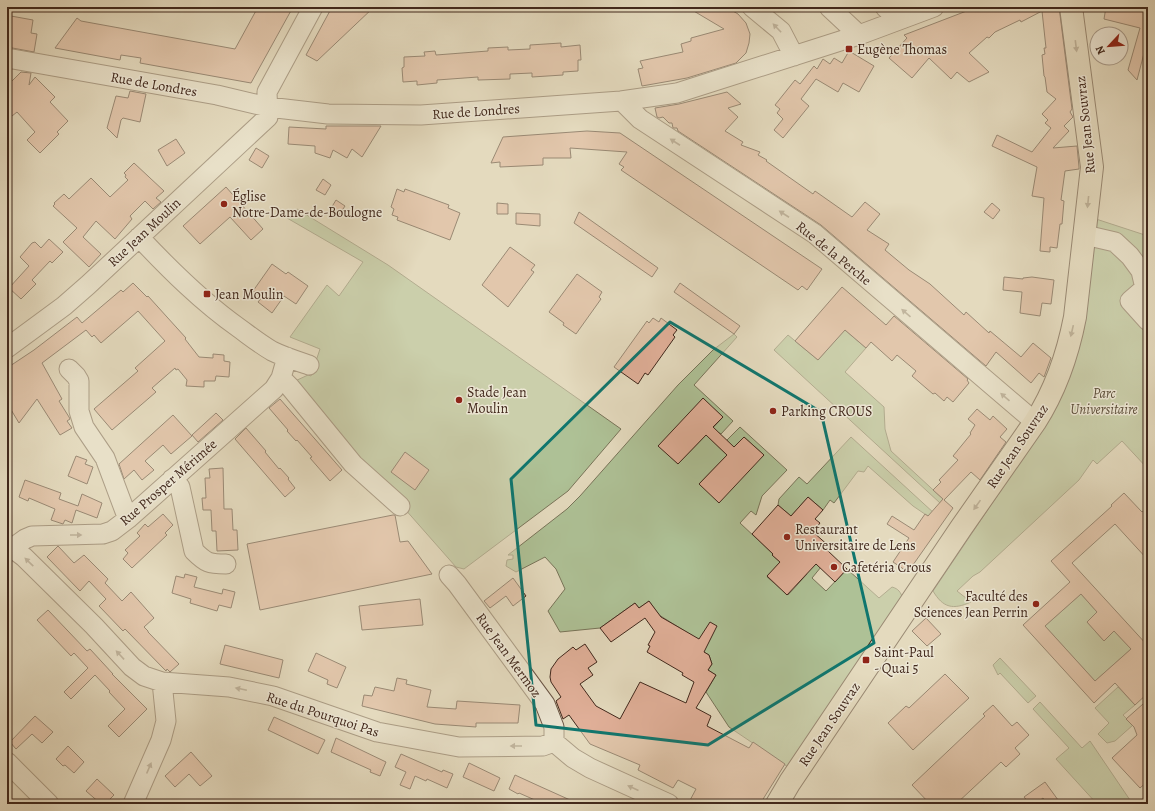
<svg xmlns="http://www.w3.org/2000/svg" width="1155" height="811" viewBox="0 0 1155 811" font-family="Alegreya,serif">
	<rect width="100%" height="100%" fill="#e4dabe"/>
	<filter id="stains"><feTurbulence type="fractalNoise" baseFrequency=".005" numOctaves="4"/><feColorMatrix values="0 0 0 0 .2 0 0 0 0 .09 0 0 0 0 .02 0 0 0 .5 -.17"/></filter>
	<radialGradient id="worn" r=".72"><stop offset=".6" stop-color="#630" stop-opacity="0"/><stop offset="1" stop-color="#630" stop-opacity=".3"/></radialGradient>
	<!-- green -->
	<path fill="#aec196" stroke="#787459" d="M297 209 388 265 621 429 568 491 464 569 456 567 293 382 308 375 311 376 320 349 290 337 327 285 339 296 363 262 287 218Z
		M1096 219 1148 236V469L1122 441 1097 464 1093 460 1079 480 980 572 973 576 957 591 971 602C953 610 943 608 933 591L1053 413 1084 329Z
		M840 326 866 348 845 372 884 407 885 429 891 451 943 499 940 503 774 350 788 335 818 360 840 335Z
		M734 334 737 337 694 385 733 421 721 434 712 429 723 417 703 399 659 446 678 464 706 435 727 455 699 484 764 455 744 437 732 449 727 440 740 427 787 470 762 496 756 515 751 511 740 523 773 554 772 555 780 562 767 577 788 595 807 574 797 565 817 563 821 567 812 578 826 591 847 569 879 598 892 587C899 589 900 592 903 598L791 769 729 727 706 692 716 675 708 670 712 664 709 655 704 652 699 640 659 615 649 601 639 608 635 603 600 628 560 632 548 611 565 589 556 569 545 557 516 572 506 566 507 560 513 559V555H508L567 509 580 496 678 385 713 350Z
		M851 437 935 514 941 525 913 506 868 466 864 472 858 471 834 503 830 500 823 510 808 497 791 516 778 505 779 499 799 477 807 484Z
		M1081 594 1097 612 1087 622 1103 640 1114 631 1131 649 1095 681 1045 626Z
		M1000 658 1036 696 1028 703 1000 673 998 675 993 665Z
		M1118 687 1135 705 1123 715 1133 725 1115 741 1107 743 1098 734 1109 723 1095 708Z
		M1040 702 1082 748 1090 741 1132 803 1097 804 1056 759 1069 748 1033 709Z"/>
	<!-- building -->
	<path fill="#e0af98" stroke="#41281c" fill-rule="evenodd" d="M258 7H293L251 83 140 63 141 58 121 55 120 60 55 48 77 18 81 21 235 49Z
		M332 7H374L317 61 306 55Z
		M687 7H726L738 14 746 23 750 34 749 43 746 53 736 63 687 78 642 86 638 69 643 68 640 61 683 52 681 44 691 41V38L724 29Z
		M977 7H1059L1072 109 1070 112 1073 117 1064 126 1069 131 1053 148 1077 146 1079 167V169L1065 171 1061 200 1064 201 1062 224H1060L1057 248 1050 247V252L1040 251 1044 198 1032 196 1037 167 992 146 997 135 1032 152 1051 128 1045 123 1048 120 1042 114 1056 99 1047 92 1045 77 1044 76 1042 55 1045 54 1044 48H1046L1042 11 1021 22 1020 20 995 32 989 38 987 37 969 53 989 72 969 82 957 72 951 79 929 58 912 78 889 58 907 38 904 35Z
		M1106 7H1148V38L1137 80 1128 70 1140 28 1104 19Z
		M11 16 33 20 31 33 37 34 34 52 7 47V29H9Z
		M561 43V47L580 45 581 60H578V71L563 72V75L532 77V73L510 74V79L478 80V77L437 80V83L417 85V81L403 82 402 68 404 67V57L425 56 424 52 435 51 436 55 488 51V48L508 47V50L530 49V45Z
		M849 51 874 66 859 92 843 83 838 92 816 79 801 99 809 106 783 138 774 130 783 119 777 113 780 109 775 105 795 80 800 84 814 66 817 69 823 59 830 64 834 58 842 63Z
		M21 72 31 73 29 85 35 77 55 97 50 102 68 121 57 132 59 134 40 153 27 140 35 132 17 112 12 116 7 111V86Z
		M130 91 146 94 140 122 123 118 121 120 117 138 107 128 116 96 128 98Z
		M727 92 741 104 728 108 738 117 725 131 743 142 741 145 760 152 758 155 767 160 766 161 813 194 815 191 852 217 865 202 880 214 867 230 889 244 885 250 909 270 930 284 964 315 966 312 989 333 990 331 1021 357 1033 343 1051 358 1044 377 1039 373 1031 383 996 352 986 366 821 225 678 131 677 128H673L672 123H669L663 117 659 118 657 117 655 108 679 104Z
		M326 126H381L362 157 352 149 347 158 333 150 330 158 315 153V146L288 144 289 127 326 129Z
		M587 131 620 133 822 269 807 290 802 286 798 290 621 170 624 167 619 164 627 152 570 148 571 158H543V165L500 167V162L491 163 503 137Z
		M176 139 185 153 167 166 158 150Z
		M256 148 269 156 262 168 249 160Z
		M134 163 164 191 156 198 161 202 153 209 145 201 130 216 132 219 115 239 96 221 83 237 101 254 89 267 63 242 77 228 53 206 55 204 54 203 64 194 69 199 91 178 110 197 128 180 125 177 126 175 124 173Z
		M323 179 331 185 325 195 316 190Z
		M226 187 263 229 251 240 230 217 200 244 183 226Z
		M397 189 404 192 405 189 449 205 448 208 460 213 450 240 397 220 398 217 392 215 394 209 391 207Z
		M336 200 345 206 339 215 330 210Z
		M497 203 508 204V214H497Z
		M992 203 1000 210 993 219 984 212Z
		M579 212 658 268 652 277 574 223Z
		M516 213 540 214V226L516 224Z
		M49 239 63 252 52 263 50 261 32 280 36 284 21 299 9 288 29 266 20 257 32 243 35 242 41 248Z
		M510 247 535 265 531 270 534 272 508 307 482 285Z
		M272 264 286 274 288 272 308 286 296 304 284 296 272 313 258 302 262 297 253 291Z
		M577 274 602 292 599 297 601 299 576 334 563 325 564 323 549 312Z
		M1004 277 1023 279V278L1032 277 1054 280 1051 304 1042 303 1040 316 1020 313 1022 292 1003 290Z
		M133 283 147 297 148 296 186 338 185 339 199 357 213 358V354L224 355V361L230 362 229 377 216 376 215 381H204V387L186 386 187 380 178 369 176 370 175 368 152 388 156 392 112 430 94 409 138 371 135 368 165 341 138 311 101 343 94 335 92 337 86 330 42 363 62 399 59 401 69 417 70 419 67 421 72 428 60 435 37 399 19 423 7 403V368L34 350 77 317 82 323 121 290 123 292Z
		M680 283 740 326 734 334 674 292Z
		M842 287 886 325 894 316 968 379 967 380 969 383 953 402 947 397 944 401 935 393 933 394 912 376 916 371 897 355 892 361 891 360 871 342 866 348 845 330 818 360 795 341Z
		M653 318 659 322 661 318 677 330 673 335 675 337 648 375 645 373 638 384 614 367 647 321 649 323Z
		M703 398 723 417 713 427 734 447 744 437 764 455 719 503 699 484 727 455 706 435 678 464 658 446Z
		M280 399 342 470 330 481 310 458 312 457 297 440 296 441 287 431 288 430 269 408Z
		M977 409 990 420 993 416 1007 429 1000 437 1006 442 980 480 971 472 944 500 953 508 908 572 893 562 909 538 887 524 892 516 914 530 925 514 928 516 943 499 933 490 941 482 939 480 958 460 953 456 971 434 970 433 975 425 968 419Z
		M216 413 223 420 198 442 192 435Z
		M173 415 192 436 171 454 163 445 145 461 154 470 142 480 134 470 124 479 119 464Z
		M246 428 266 451 265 452 279 469 280 468 289 478 288 479 295 488 285 497 235 439Z
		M405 452 429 470 415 490 391 472Z
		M76 456 87 460 85 464 93 467 87 484 68 476Z
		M223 468 224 509H232L233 530H237L238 550 217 551 216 531H212L211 510H203L202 498H206L205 478H210L209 469Z
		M25 480 61 493 59 499 78 506 82 494 102 503 97 518 76 510 72 523 65 520 63 524 51 520 55 509 29 498 28 501 19 497Z
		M1124 493 1142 512 1148 507V560L1115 524 1072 563 1148 646V693L1135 705 1115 683 1094 703 1023 625 1070 582 1051 561 1112 506 1111 505ZM1081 594 1097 612 1087 622 1104 641 1114 631 1131 649 1095 681 1045 626Z
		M808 497 823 510 815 519 820 523 813 532 830 547 827 550 847 569 835 582 816 564 787 595 767 576 780 562 772 555 773 554 752 534 778 505 791 516Z
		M163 514 173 525 165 533 167 535 132 568 123 559 128 553 125 550 140 536 137 533 145 524 148 527Z
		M393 515H395L400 542 408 541 432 574 260 610 247 544Z
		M58 546 74 563 84 555 108 579 105 583 122 601 131 592 154 618 144 627 148 631V632L179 664 170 672 167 669 166 671 125 629 123 631 99 606 106 599 89 581 80 591 47 557Z
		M185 574 197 577 194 587 222 594 223 589 235 592 231 608 219 605 217 611 190 603 191 599 172 593 176 576 184 578Z
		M513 578 526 596 513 606 506 596 490 608 484 601Z
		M420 599 423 625 362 630 359 606Z
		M649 601 661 617 699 639 710 622 717 626 704 652 709 655 712 664 708 670 716 675 696 708 711 716 707 726 749 748 753 742 785 764 760 804H688L696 789 678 780 673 788 638 770 640 765 590 744 569 715 563 719 556 701 561 697 551 682 550 677 551 669 558 659 573 647 576 650 585 644 597 662 588 668 593 675 580 684 596 706 620 719 640 682 686 703 694 682 682 675 683 673 647 652 650 646 648 645 655 632 645 618 611 642 600 628 635 603 639 608Z
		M48 610 87 651 90 649 113 674H112L147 709 119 737 108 726 125 709 109 692 110 691 95 675 71 699 64 692 88 668 74 653 71 656 37 620Z
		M926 618 941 634 927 646 912 631Z
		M225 645 283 660 279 678 220 664Z
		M316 653 346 667 337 688 327 684 328 680 308 671Z
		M945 674 969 698 913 750 888 723 906 706 909 708Z
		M397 678 407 680 406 684 431 690 427 707 456 709 457 701 520 705 518 723H476V727L435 724 362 706 364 695 372 696 375 687 394 691Z
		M1143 704 1148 710V781L1140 788 1112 758 1137 735 1134 727 1126 719Z
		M993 705 1012 726 1017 722 1029 735 1015 748 1020 754 1006 767 1001 762 956 804H930L912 785 985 716 983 714Z
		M35 716 53 732 42 743 32 734 16 749 10 742Z
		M274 717 325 740 318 754 268 730Z
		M336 738 386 762 380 776 370 772 371 770 331 752Z
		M68 746 84 762 74 773 65 765 63 766 56 759Z
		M191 752 212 776 200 786 189 774 175 787 165 776Z
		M401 754 442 772 443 770 453 774 447 788 427 779 426 781 415 776 410 789 400 785 406 772 395 767Z
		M469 763 500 778 494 791 463 777Z
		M515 775 539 786 579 804H544L519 793 518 794 509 789Z
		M97 779 114 795 105 804H101L86 791Z
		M1045 782 1061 804H1048L1043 798 1035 804H1030L1024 797Z"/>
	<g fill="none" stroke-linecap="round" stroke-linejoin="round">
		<defs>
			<path id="minor" d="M752 7 781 31 794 56
				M829 7 859 35
				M885 7 898 20
				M7 58 217 95 268 107 328 114 421 115 621 101 677 93 859 35 934 7
				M622 101 640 119 815 234 1035 422
				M1085 235 1115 242 1130 256 1141 271 1145 288 1130 301 1148 321
				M139 237C170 270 202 302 239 328 250 336 260 344 272 351 284 357 297 361 309 365
				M7 348 64 306 88 285 268 117 267 92 313 7
				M69 369 76 376 79 381V411L84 427 105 458 126 514 129 518
				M281 378 290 387 353 464 400 506
				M172 479 180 487 194 551C206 563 209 564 226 564
				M12 548 24 557 94 626 132 667 144 676 162 682 229 687 273 696 377 732 459 747 543 746 554 742
				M7 552 25 539 32 536 103 534 112 531 129 518 274 389 281 378 287 357
				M449 575 457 584 545 704 554 727V742
				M554 742 573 758 590 768 669 804
				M7 762 49 804
				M133 804 161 740 166 721 162 682"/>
			<path id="major" d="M777 804 790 782 961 528 1035 422C1055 391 1068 353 1075 317L1092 167 1071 7"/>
		</defs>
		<!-- minor casing -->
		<use href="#minor" stroke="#6a5444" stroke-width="21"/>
		<!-- major casing -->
		<use href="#major" stroke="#41281c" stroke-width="24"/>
		<!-- minor -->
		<use href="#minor" stroke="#ede7d5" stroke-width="19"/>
		<!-- major -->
		<use href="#major" stroke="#e4dabe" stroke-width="22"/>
	</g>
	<!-- one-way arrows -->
	<defs><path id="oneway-solid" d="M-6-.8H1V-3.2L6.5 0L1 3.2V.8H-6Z"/></defs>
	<g fill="#978878">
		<use href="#oneway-solid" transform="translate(777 28) rotate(-134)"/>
		<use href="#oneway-solid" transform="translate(675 142) rotate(-147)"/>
		<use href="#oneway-solid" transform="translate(784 214) rotate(-147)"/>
		<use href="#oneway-solid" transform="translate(906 313) rotate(-139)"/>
		<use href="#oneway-solid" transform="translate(1005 397) rotate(-139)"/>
		<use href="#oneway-solid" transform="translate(76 535)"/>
		<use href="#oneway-solid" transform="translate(29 562) rotate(-136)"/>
		<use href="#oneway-solid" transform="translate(120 655) rotate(-133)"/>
		<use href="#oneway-solid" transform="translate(241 689) rotate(-168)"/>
		<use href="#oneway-solid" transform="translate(516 746) rotate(180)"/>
		<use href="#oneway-solid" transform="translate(149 768) rotate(-67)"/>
		<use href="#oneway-solid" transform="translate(633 788) rotate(-156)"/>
	</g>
	<g fill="#92816d">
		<use href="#oneway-solid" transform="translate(1076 46) rotate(83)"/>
		<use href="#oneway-solid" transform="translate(1088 202) rotate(96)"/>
		<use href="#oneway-solid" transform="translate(1072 331) rotate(103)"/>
		<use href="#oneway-solid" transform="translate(977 505) rotate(125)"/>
	</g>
	<!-- marked area -->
	<path d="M0 0H1155V811H0ZM670 322 821 412 874 643 708 745 536 725 511 479Z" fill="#e4dabe" fill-opacity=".55" fill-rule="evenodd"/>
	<path fill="none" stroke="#0f766e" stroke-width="3" stroke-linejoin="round" d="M670 322 821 412 874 643 708 745 536 725 511 479Z"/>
	<!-- markers -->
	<g fill="#8f2418" stroke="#ede7d5" stroke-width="1.5">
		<rect x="845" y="45" width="8" height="8" rx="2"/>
		<circle cx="224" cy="204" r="4"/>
		<rect x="203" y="290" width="8" height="8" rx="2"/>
		<circle cx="459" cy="400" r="4"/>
		<circle cx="773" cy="411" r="4"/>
		<circle cx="787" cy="537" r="4"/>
		<circle cx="834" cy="567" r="4"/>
		<circle cx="1036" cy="604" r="4"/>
		<rect x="862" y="656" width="8" height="8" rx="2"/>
	</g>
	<g text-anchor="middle" stroke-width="3" stroke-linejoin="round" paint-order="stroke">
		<!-- poi labels -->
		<g font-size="14" fill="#41281c" stroke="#ede7d5" text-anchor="start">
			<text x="857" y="54">Eugène Thomas</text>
			<text x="232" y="201">Église<tspan x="232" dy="16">Notre-Dame-de-Boulogne</tspan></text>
			<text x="215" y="299">Jean Moulin</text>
			<text x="467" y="397">Stade Jean<tspan x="467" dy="16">Moulin</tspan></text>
			<text x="781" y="416">Parking CROUS</text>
			<text x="795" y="534">Restaurant<tspan x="795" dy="16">Universitaire de Lens</tspan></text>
			<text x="842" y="572">Cafetéria Crous</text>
			<text x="1028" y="601" text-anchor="end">Faculté des<tspan x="1028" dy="16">Sciences Jean Perrin</tspan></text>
			<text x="874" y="657">Saint-Paul<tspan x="874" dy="16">- Quai 5</tspan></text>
		</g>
		<!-- street labels -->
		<g font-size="14" fill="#41281c" stroke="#ede7d5">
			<text transform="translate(154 84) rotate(10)" y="5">Rue de Londres</text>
			<text transform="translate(476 111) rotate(-4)" y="5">Rue de Londres</text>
			<text transform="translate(1085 125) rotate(-96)" y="5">Rue Jean Souvraz</text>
			<text transform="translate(144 232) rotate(-43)" y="5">Rue Jean Moulin</text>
			<text transform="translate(834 253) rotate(39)" y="5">Rue de la Perche</text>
			<text transform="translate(1017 446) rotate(-56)" y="5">Rue Jean Souvraz</text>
			<text transform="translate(168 482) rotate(-41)" y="5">Rue Prosper Mérimée</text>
			<text transform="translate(509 655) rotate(54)" y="5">Rue Jean Mermoz</text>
			<text transform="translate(323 714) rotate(18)" y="5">Rue du Pourquoi Pas</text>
			<text transform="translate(829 724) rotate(-56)" y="5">Rue Jean Souvraz</text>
		</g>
		<!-- park labels -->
		<g font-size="14" font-style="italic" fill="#5c4e3a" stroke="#ede7d5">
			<text x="1104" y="398">Parc<tspan x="1104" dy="16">Universitaire</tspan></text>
		</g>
	</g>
	<!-- margin -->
	<rect width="1155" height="811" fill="none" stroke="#e4dabe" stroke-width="24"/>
	<rect x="8" y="8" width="1139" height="795" fill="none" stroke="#41281c" stroke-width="2"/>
	<rect x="12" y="12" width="1131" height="787" fill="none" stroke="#41281c"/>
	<!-- north arrow -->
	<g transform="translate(1109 46) rotate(244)"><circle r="19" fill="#ede7d5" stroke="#a89b8b"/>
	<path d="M0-3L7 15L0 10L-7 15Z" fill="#8f2418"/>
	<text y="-6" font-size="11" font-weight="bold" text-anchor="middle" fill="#41281c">N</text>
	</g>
	<rect width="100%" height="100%" filter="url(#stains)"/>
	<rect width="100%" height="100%" fill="url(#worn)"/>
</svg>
